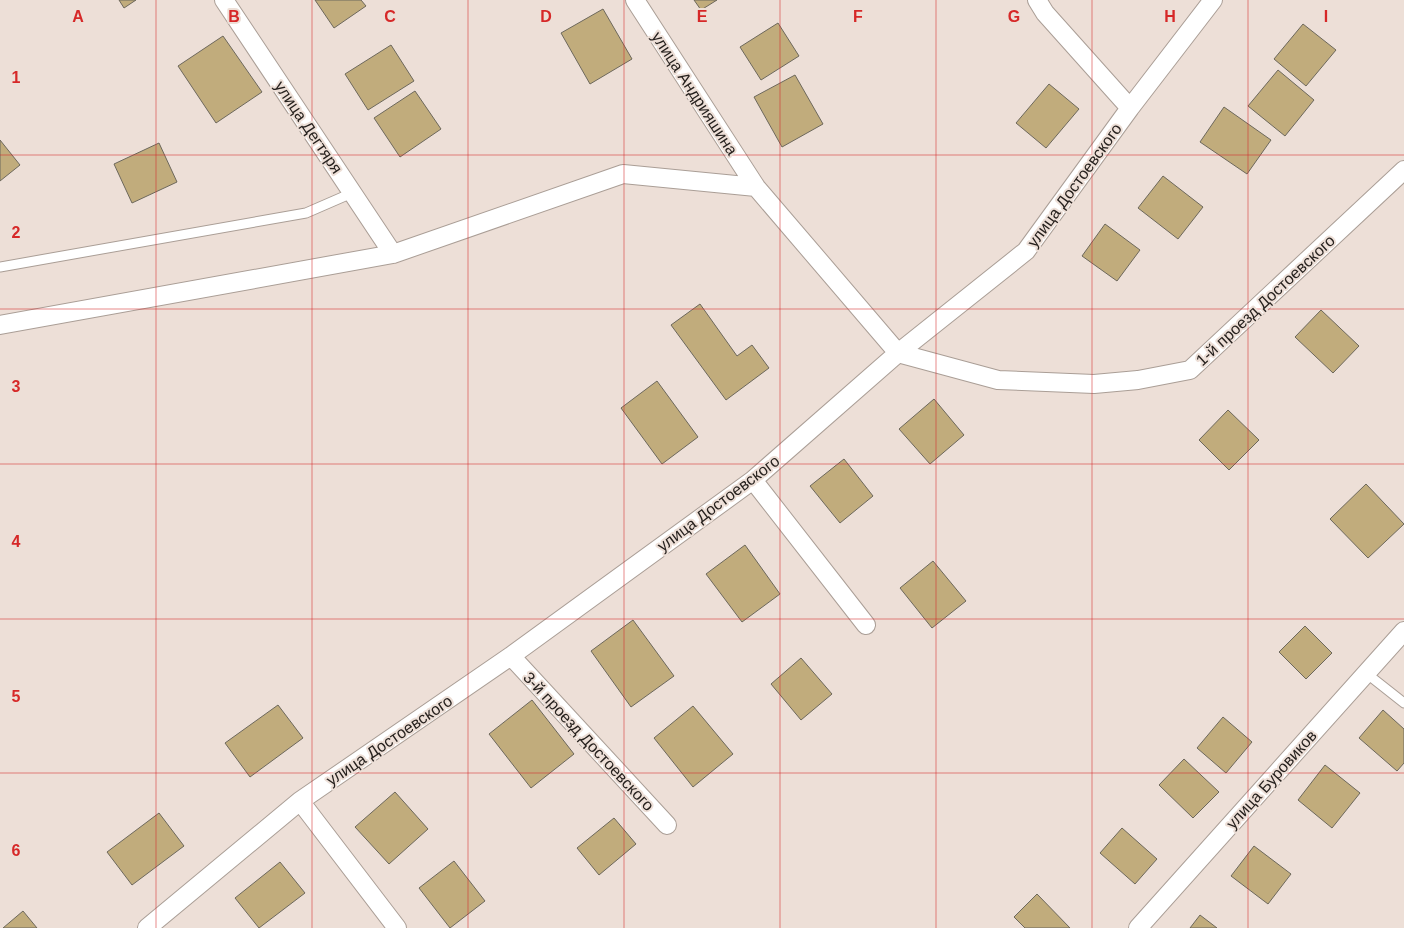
<svg xmlns="http://www.w3.org/2000/svg" width="1404" height="928" viewBox="0 0 1404 928" font-family="Helvetica,sans-serif">
	<rect width="100%" height="100%" fill="#eddfd7"/>
	<!-- building -->
	<path fill="#c1ac7c" stroke="#6d685c" d="M119 0H136L124 8Z
		M315 0H361L366 6 334 28Z
		M694 0H717L701 10Z
		M603 9 632 59 590 84 561 33Z
		M778 23 799 56 761 80 740 47Z
		M1303 24 1336 50 1306 86 1274 59Z
		M223 36 262 92 216 123 178 66Z
		M391 45 414 81 368 110 345 74Z
		M1278 70 1314 100 1285 136 1248 106Z
		M795 75 823 124 782 147 754 97Z
		M1049 84 1079 109 1046 148 1016 123Z
		M415 91 441 129 400 157 374 118Z
		M1224 107 1271 140 1247 174 1200 142Z
		M0 140 20 165 0 181Z
		M159 143 177 182 132 203 114 164Z
		M1163 176 1203 207 1178 239 1138 208Z
		M1105 224 1140 250 1117 281 1082 256Z
		M700 304 737 356 752 345 769 368 726 400 671 325Z
		M1321 310 1359 346 1333 373 1295 337Z
		M657 381 698 437 662 464 621 408Z
		M934 399 964 435 930 464 899 429Z
		M1228 410 1259 440 1229 470 1199 440Z
		M844 459 873 496 840 523 810 486Z
		M1366 484 1404 524 1368 558 1330 519Z
		M745 545 780 594 742 622 706 574Z
		M933 561 966 601 932 628 900 588Z
		M633 620 674 676 631 707 591 651Z
		M1305 626 1332 653 1306 679 1279 652Z
		M801 658 832 694 801 720 771 684Z
		M532 700 574 754 531 788 489 734Z
		M278 705 303 738 250 777 225 743Z
		M693 706 733 754 693 787 654 738Z
		M1383 710 1404 729V763L1397 771 1359 738Z
		M1223 717 1252 742 1226 773 1197 748Z
		M1184 759 1219 792 1193 818 1159 785Z
		M1325 765 1360 793 1332 828 1298 800Z
		M395 792 428 829 389 864 355 827Z
		M159 813 184 846 132 885 107 852Z
		M614 818 636 844 599 875 577 848Z
		M1122 828 1157 859 1135 884 1100 853Z
		M1254 846 1291 874 1268 904 1231 876Z
		M454 861 485 901 450 928 419 888Z
		M280 862 305 893 259 928 235 898Z
		M1037 894 1070 928H1025L1014 917Z
		M23 911 37 928H3Z
		M1200 915 1217 928H1190Z"/>
	<g fill="none" stroke-linecap="round" stroke-linejoin="round">
		<defs>
			<path id="service" d="M0 267 306 213 352 193
				M1366 673 1404 703"/>
			<path id="minor" d="M224 0 393 254
				M635 0 756 187 898 353 998 380 1094 384 1138 380 1190 370 1404 170
				M1037 0 1045 13 1130 108
				M0 325 393 254 623 174 756 187
				M753 480 866 625
				M511 656 667 825
				M300 801 397 928
				M147 928 300 801 511 656 753 480 898 353 1026 251 1130 108 1213 0
				M1138 928 1404 631"/>
		</defs>
		<!-- service casing -->
		<use href="#service" stroke="#aa9e96" stroke-width="11"/>
		<!-- minor casing -->
		<use href="#minor" stroke="#aa9e96" stroke-width="20"/>
		<!-- service -->
		<use href="#service" stroke="#fff" stroke-width="9"/>
		<!-- minor -->
		<use href="#minor" stroke="#fff" stroke-width="18"/>
	</g>
	<!-- grid -->
	<path fill="none" stroke="#d62828" stroke-width="1" stroke-opacity="0.55" d="M156 0V928M312 0V928M468 0V928M624 0V928M780 0V928M936 0V928M1092 0V928M1248 0V928M0 155H1404M0 309H1404M0 464H1404M0 619H1404M0 773H1404"/>
	<g text-anchor="middle" stroke-width="4" stroke-linejoin="round" paint-order="stroke">
		<!-- street labels -->
		<g font-size="16" fill="#26211e" stroke="#eddfd7">
			<text transform="translate(695 93) rotate(57)" y="6">улица Андрияшина</text>
			<text transform="translate(309 127) rotate(56)" y="6">улица Дегтяря</text>
			<text transform="translate(1074 185) rotate(-54)" y="6">улица Достоевского</text>
			<text transform="translate(1265 300) rotate(-43)" y="6">1-й проезд Достоевского</text>
			<text transform="translate(718 503) rotate(-37)" y="6">улица Достоевского</text>
			<text transform="translate(389 740) rotate(-34)" y="6">улица Достоевского</text>
			<text transform="translate(589 741) rotate(47)" y="6">3-й проезд Достоевского</text>
			<text transform="translate(1271 779) rotate(-48)" y="6">улица Буровиков</text>
		</g>
	</g>
	<g font-size="16" text-anchor="middle" font-weight="bold" fill="#d62828" stroke="#eddfd7" stroke-width="4" stroke-linejoin="round" paint-order="stroke">
		<text x="78" y="22">A</text>
		<text x="234" y="22">B</text>
		<text x="390" y="22">C</text>
		<text x="546" y="22">D</text>
		<text x="702" y="22">E</text>
		<text x="858" y="22">F</text>
		<text x="1014" y="22">G</text>
		<text x="1170" y="22">H</text>
		<text x="1326" y="22">I</text>
		<text x="16" y="83">1</text>
		<text x="16" y="238">2</text>
		<text x="16" y="392">3</text>
		<text x="16" y="547">4</text>
		<text x="16" y="702">5</text>
		<text x="16" y="856">6</text>
	</g>
</svg>
